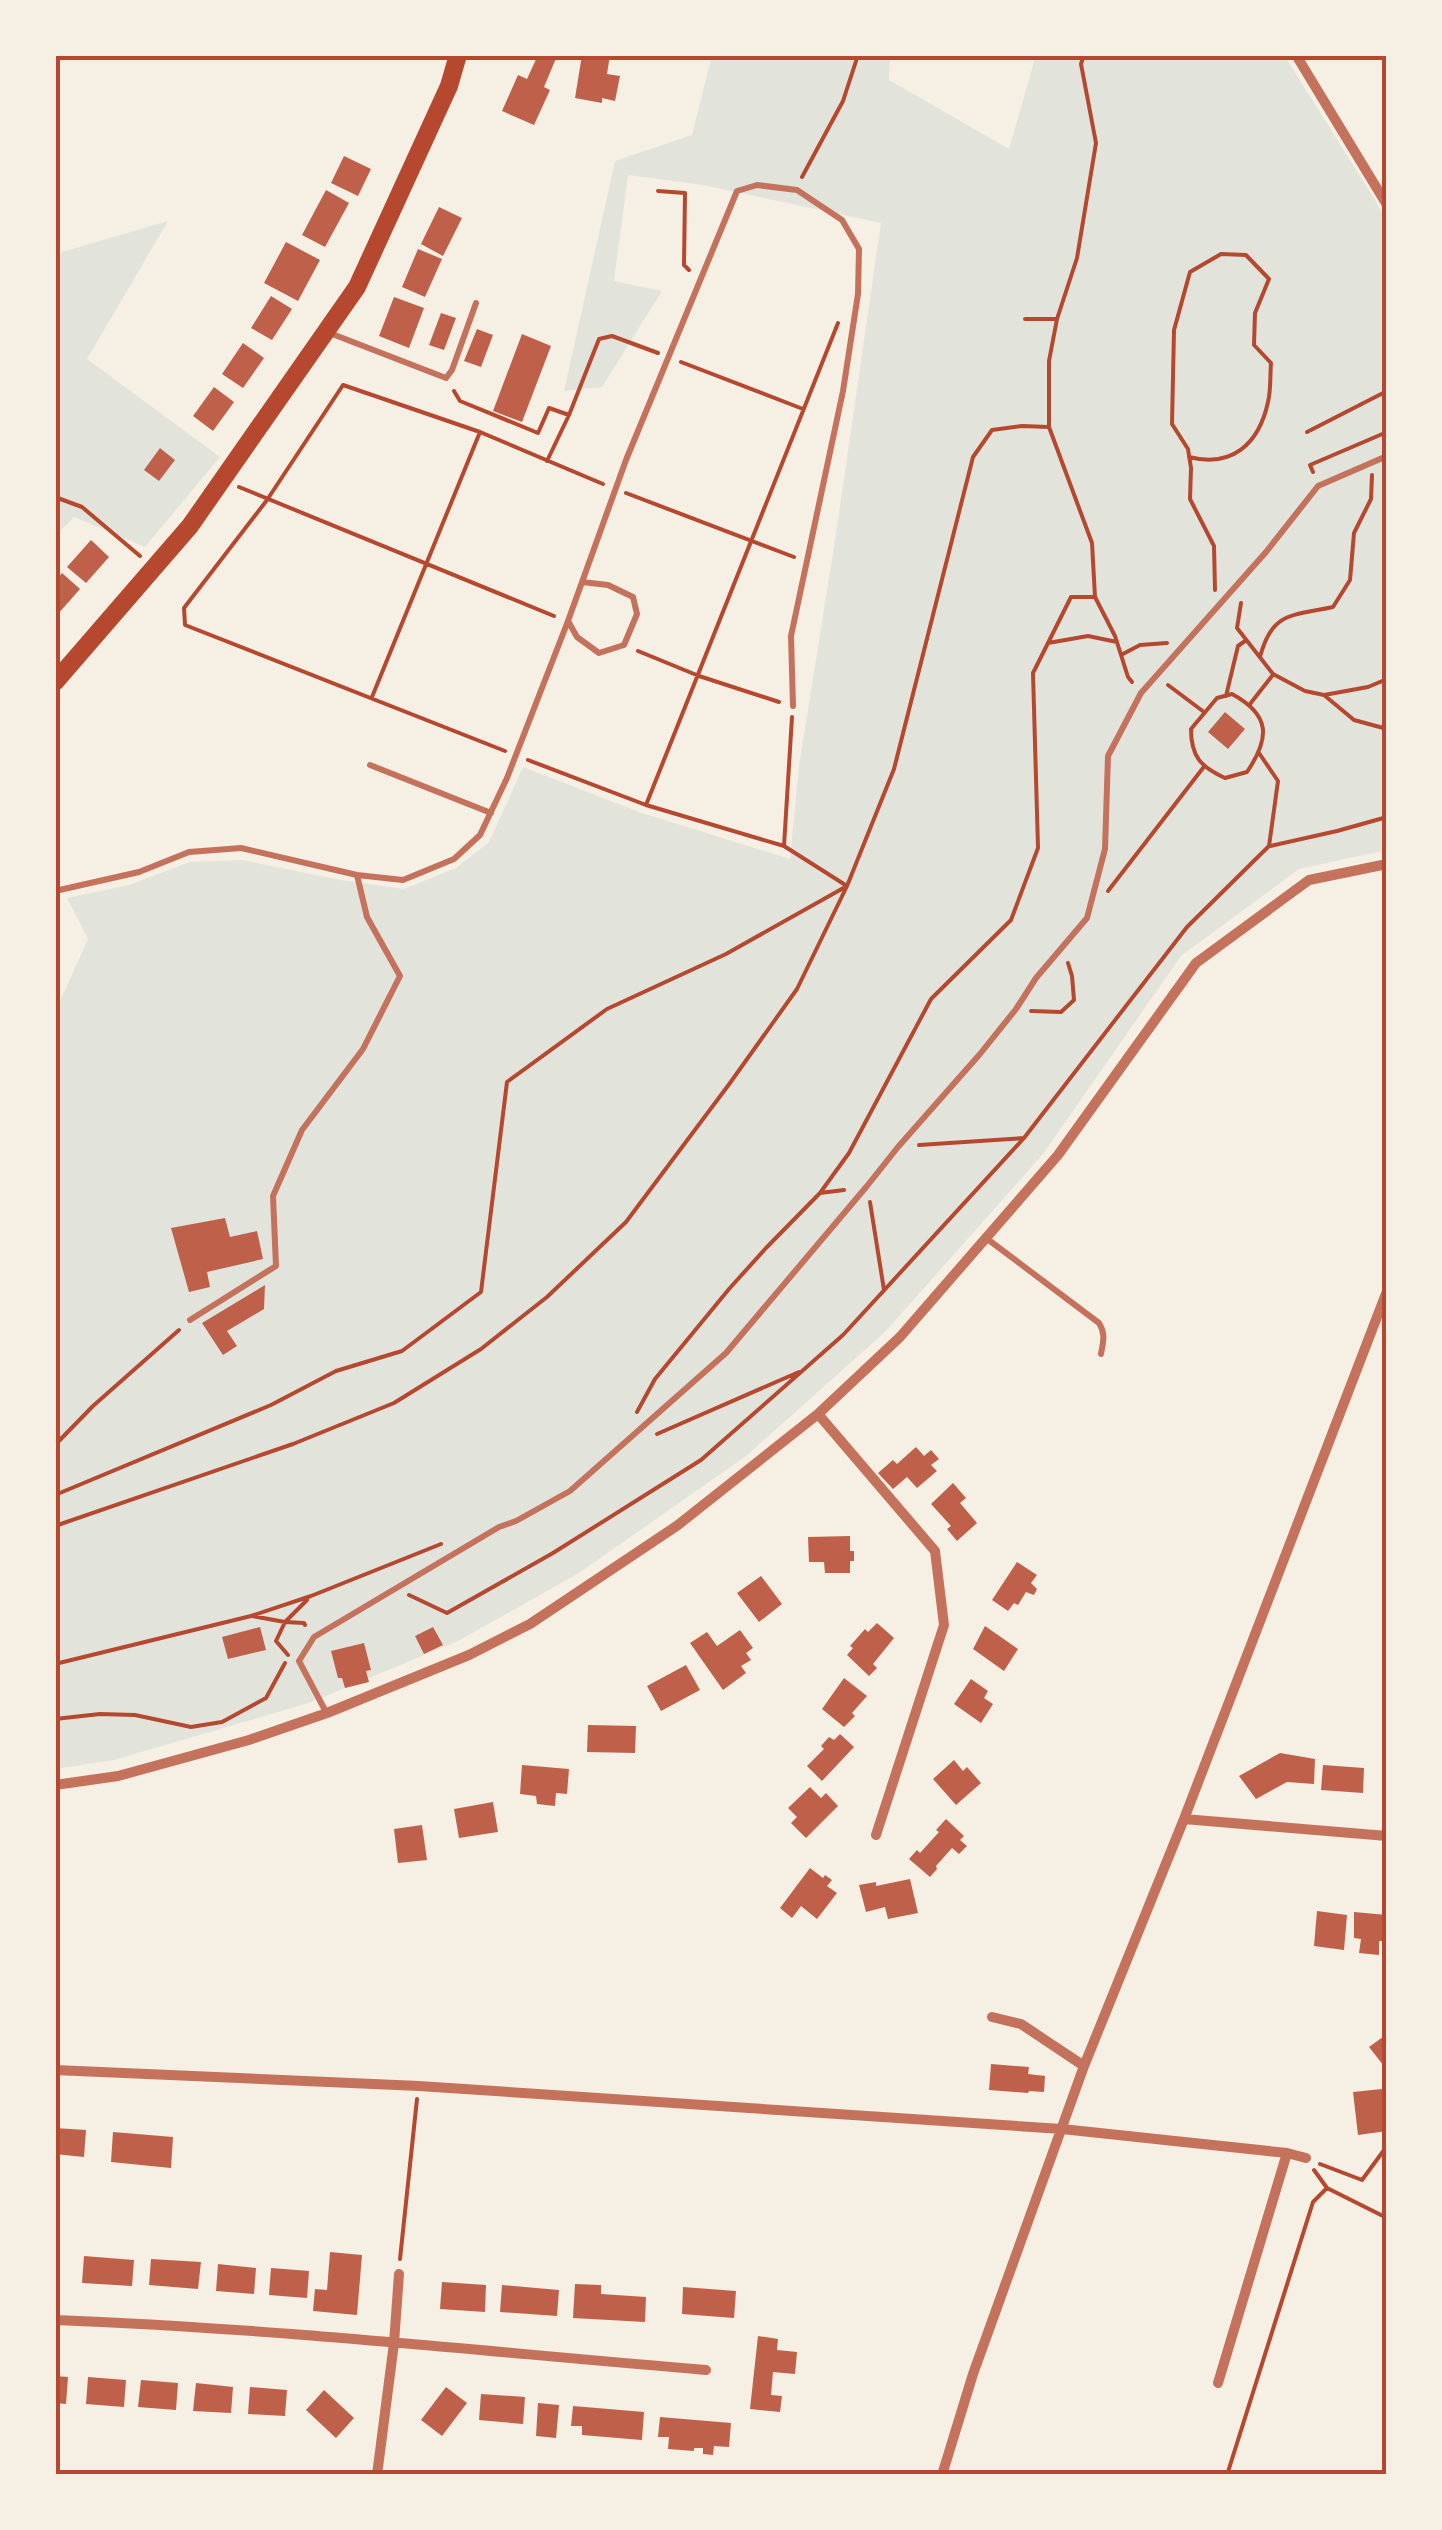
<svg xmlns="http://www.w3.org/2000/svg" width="1442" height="2530" viewBox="0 0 1442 2530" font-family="'IBM Plex Sans',sans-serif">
	<rect width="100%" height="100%" fill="#f6efe4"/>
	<!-- green -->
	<path fill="#e2e4dc" d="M712 55H890L889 80 1009 149 1036 55H1284L1377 203 1387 223V850L1299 869 1181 956 1043 1154 885 1332 746 1456 579 1573 458 1641 309 1703 114 1760 55 1769V1012L88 939 67 898 129 885 190 862 242 860 341 880 404 889 456 868 489 842 523 767 639 812 790 859 799 766 835 541 881 223 703 185 628 175 614 281 662 291 602 387 564 391 615 161 692 135Z
		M168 221 87 359 220 457 145 547 74 517 55 536V261L62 252Z"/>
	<!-- building -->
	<path fill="#bf614a" d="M538 55 557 56 544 87 550 90 534 125 502 111 518 75 527 79Z
		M582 55H610L607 74 620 76 615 101 602 98V103L575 98Z
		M344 156 371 169 358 196 331 183Z
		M326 190 349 203 325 247 302 235Z
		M439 207 462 218 443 256 421 244Z
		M286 242 320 260 298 301 264 283Z
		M418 249 442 259 425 297 402 287Z
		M271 296 292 309 272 340 251 328Z
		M394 297 424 308 409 348 379 336Z
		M441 313 456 318 444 350 429 345Z
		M477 329 493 335 481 367 464 361Z
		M522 334 551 346 522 422 493 411Z
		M243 343 264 358 243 388 222 374Z
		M214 387 234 402 213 431 193 416Z
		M160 448 175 460 159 481 144 470Z
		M91 540 109 557 86 583 67 567Z
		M62 573 80 589 57 615 55 613V581Z
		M1225 712 1245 729 1228 749 1208 732Z
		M225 1218 230 1237 257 1231 263 1259 207 1272 210 1287 189 1292 171 1228Z
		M265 1285 264 1309 227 1331 237 1346 223 1355 202 1323Z
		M916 1447 924 1456 931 1450 939 1459 931 1465 937 1471 917 1488 907 1477 893 1489 878 1473 893 1460 897 1464Z
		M953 1483 966 1498 960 1503 977 1523 957 1541 947 1529 951 1526 931 1504Z
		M850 1536V1551H854V1561H850V1573H825L824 1562H809L808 1537Z
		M1017 1562 1037 1575 1031 1583 1037 1589 1034 1595 1026 1592 1018 1605 1014 1603 1008 1611 992 1600Z
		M761 1576 782 1604 759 1622 737 1593Z
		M877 1623 894 1638 873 1664 877 1668 869 1676 847 1655 853 1648 850 1646 865 1629 868 1632Z
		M985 1626 1018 1649 1004 1671 973 1649Z
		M260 1627 266 1650 228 1659 222 1637Z
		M433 1627 443 1645 424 1654 415 1636Z
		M740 1630 753 1648 746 1653 751 1660 741 1666 746 1673 723 1690 690 1643 707 1632 717 1646Z
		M364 1643 371 1670 366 1671 369 1682 345 1688 342 1678H338L331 1651Z
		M686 1665 700 1690 661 1711 647 1686Z
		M844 1678 867 1696 852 1713 855 1716 844 1727 822 1709Z
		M971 1679 988 1691 984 1698 993 1704 981 1723 954 1704Z
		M588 1725 636 1726 635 1753 587 1752Z
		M840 1734 854 1747 822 1781 807 1766 824 1749 821 1746 829 1737 834 1740Z
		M1280 1753 1315 1759 1314 1784 1287 1782 1256 1799 1239 1776Z
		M954 1760 963 1771 967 1767 981 1783 956 1805 933 1779Z
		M522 1765 569 1769 567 1794 556 1793 555 1806 537 1804 536 1796 520 1794Z
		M1323 1765 1364 1768 1363 1793 1321 1790Z
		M810 1787 821 1798 826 1793 838 1806 806 1838 791 1823 797 1817 788 1808Z
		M493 1802 498 1832 459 1838 454 1809Z
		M946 1819 964 1836 960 1840 967 1846 959 1854 952 1848 936 1866 937 1869 930 1877 909 1859 917 1850 920 1853 939 1832 936 1830Z
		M422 1825 427 1860 398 1863 394 1829Z
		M810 1868 823 1878 825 1875 832 1880 827 1886 837 1893 817 1919 801 1906 792 1918 780 1908Z
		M910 1879 918 1913 888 1919 885 1907 866 1912 859 1885 876 1882V1886Z
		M1317 1911 1347 1915 1344 1950 1314 1946Z
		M1354 1912 1387 1915 1385 1941H1379V1955L1359 1953 1361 1939 1354 1938Z
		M1387 2034V2070L1369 2047Z
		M991 2064 1029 2067 1028 2074 1045 2076 1044 2092 1029 2091 1028 2093 989 2090Z
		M1382 2089 1387 2131 1358 2135 1353 2092Z
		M55 2128 86 2130 84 2157 55 2154Z
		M113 2132 173 2137 171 2168 111 2162Z
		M330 2252 362 2255 357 2315 313 2311 315 2289 327 2290Z
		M84 2256 134 2260 132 2286 82 2283Z
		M151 2259 201 2262 198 2289 149 2285Z
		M218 2264 256 2268 254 2294 216 2291Z
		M271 2268 309 2271 307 2298 269 2295Z
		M442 2282 486 2285 485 2312 440 2309Z
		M575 2284 601 2285V2294L646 2297 645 2322 573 2318Z
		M502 2285 559 2290 557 2316 500 2312Z
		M683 2287 736 2291 734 2318 682 2314Z
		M758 2336 778 2339 777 2350 797 2352 795 2374 773 2372 771 2395 782 2396 780 2412 750 2409Z
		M55 2376 68 2377 66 2404 55 2403Z
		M88 2377 126 2380 124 2407 86 2404Z
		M141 2380 178 2383 176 2410 138 2407Z
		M196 2383 233 2387 231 2413 193 2411Z
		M250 2387 287 2390 285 2416 248 2414Z
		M446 2387 467 2403 442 2436 421 2420Z
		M324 2390 354 2418 336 2438 306 2410Z
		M481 2394 525 2397 523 2424 479 2420Z
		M538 2403 559 2405 556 2438 536 2436Z
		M573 2406 644 2412 642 2440 582 2435V2426H571Z
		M660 2417 731 2423 729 2447 714 2446 713 2455 703 2454V2448H694V2451L668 2449 669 2437H658Z"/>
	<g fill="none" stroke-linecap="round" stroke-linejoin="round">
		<!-- path -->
		<path stroke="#b5482f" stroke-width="4" d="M1084 55 1081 64 1096 143 1077 258 1057 319 1049 361V427L1092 543 1095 597 1115 636 1128 677 1132 682
			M802 177 843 101 858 55
			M658 191 685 193 684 265 689 270
			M1025 319H1057
			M681 362 803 409
			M454 391 460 401 538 433 549 408 569 415
			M480 432 343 385 267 500 184 608 185 625 505 751
			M1307 432 1387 391
			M1189 457C1232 468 1259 444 1268 402 1271 390 1270 376 1271 363L1254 345 1255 313 1269 279 1246 255 1221 254 1190 272 1174 330 1172 424 1188 449 1191 468 1190 499 1214 546 1215 590
			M547 461 569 415 599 339 612 336 658 353
			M1313 472 1310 465 1387 432
			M239 487 554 616
			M626 493 794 557
			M55 497 82 507 140 556
			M1241 603 1237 628 1273 674 1305 691 1324 695 1368 687 1387 679
			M1048 643 1088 636 1117 642
			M638 651 699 676 779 702
			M1121 655 1140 645 1167 643
			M1260 657C1272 611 1292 616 1333 607L1350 580 1354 533 1371 499 1372 475
			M1168 685 1204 712
			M1232 694C1271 715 1270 738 1247 772L1225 778C1201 767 1191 757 1191 729L1217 698Z
			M1324 695 1354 720 1387 729
			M1226 696 1238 646 1245 641
			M372 697 480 432 603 484
			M1250 704 1272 676
			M528 760 646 805 838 323
			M646 805 784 846 792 717
			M1270 846 1337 831 1387 817
			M1108 891 1203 768
			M1031 1011 1061 1012 1074 1000 1072 976 1068 963
			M919 1145 1024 1138
			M820 1193 849 1153 931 999 1011 920 1038 848 1033 673 1071 597H1095
			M870 1202 884 1290
			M637 1412 655 1379 729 1289 766 1248 820 1193 844 1190
			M657 1434 799 1372
			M55 1445 93 1406 179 1330
			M55 1495 271 1405 336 1371 402 1351 481 1292 507 1082 607 1009 726 954 847 886 894 769 973 457 992 430 1022 426 1049 427
			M55 1526 293 1444 394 1403 481 1349 547 1297 626 1222 730 1083 797 989 847 886 784 846
			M409 1595 447 1613 553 1553 701 1460 843 1335 1024 1138 1187 927 1269 846 1278 781 1259 753
			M252 1616 285 1622 307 1600
			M288 1655 276 1641 285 1622 304 1623 305 1625
			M55 1664 251 1616 311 1596 441 1544
			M55 1719 100 1714 135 1715 191 1727 222 1722 266 1698 285 1663
			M1320 2164 1362 2180 1387 2146
			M1314 2170 1327 2188 1387 2218
			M400 2259 417 2099
			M1227 2475 1313 2202 1327 2188"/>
		<!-- service -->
		<path stroke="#c5725c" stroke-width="6" d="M327 332 446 378 452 370 476 303
			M568 621 577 637 599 653 624 645 637 614 633 597 608 585 582 582
			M370 765 491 813
			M55 891 139 872 189 852 241 848 357 875 403 880 454 859 480 835 507 778 568 621 626 460 737 191 757 185 797 190 842 220 859 249 858 294 843 391 791 636 793 706
			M986 1238 1099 1323C1106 1334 1103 1342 1101 1354
			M190 1320 276 1266 273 1196 302 1130 363 1049 400 976 367 917 357 875
			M326 1712 299 1661 314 1637 499 1527 516 1521 570 1491 726 1353 867 1186 898 1147 980 1054 1016 1009 1036 978 1087 918 1105 849 1108 756 1141 693 1266 552 1318 486 1387 456"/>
		<!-- minor -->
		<path stroke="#c5725c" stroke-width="10" d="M1296 55 1387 205
			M818 1414 935 1551 944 1625 876 1835
			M55 1785 118 1776 249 1740 327 1713 469 1655 530 1624 678 1525 818 1414 900 1337 1058 1155 1196 963 1309 880 1387 864
			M1184 1819 1387 1836
			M992 2017 1021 2024 1084 2066
			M55 2070 419 2086 1062 2129 1287 2153 1306 2158
			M55 2320C272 2328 489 2352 706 2370
			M1218 2383 1287 2153
			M377 2475 394 2343 399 2274
			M942 2475 973 2374 1084 2066 1184 1819 1387 1291"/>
		<!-- secondary -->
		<path stroke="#b5482f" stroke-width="18" d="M55 682 190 526 357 287 449 86 458 55"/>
	</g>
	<!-- border -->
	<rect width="1442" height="2530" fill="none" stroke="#f6efe4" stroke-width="115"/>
	<rect x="58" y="58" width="1326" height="2414" fill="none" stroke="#b5482f" stroke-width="4"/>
</svg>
